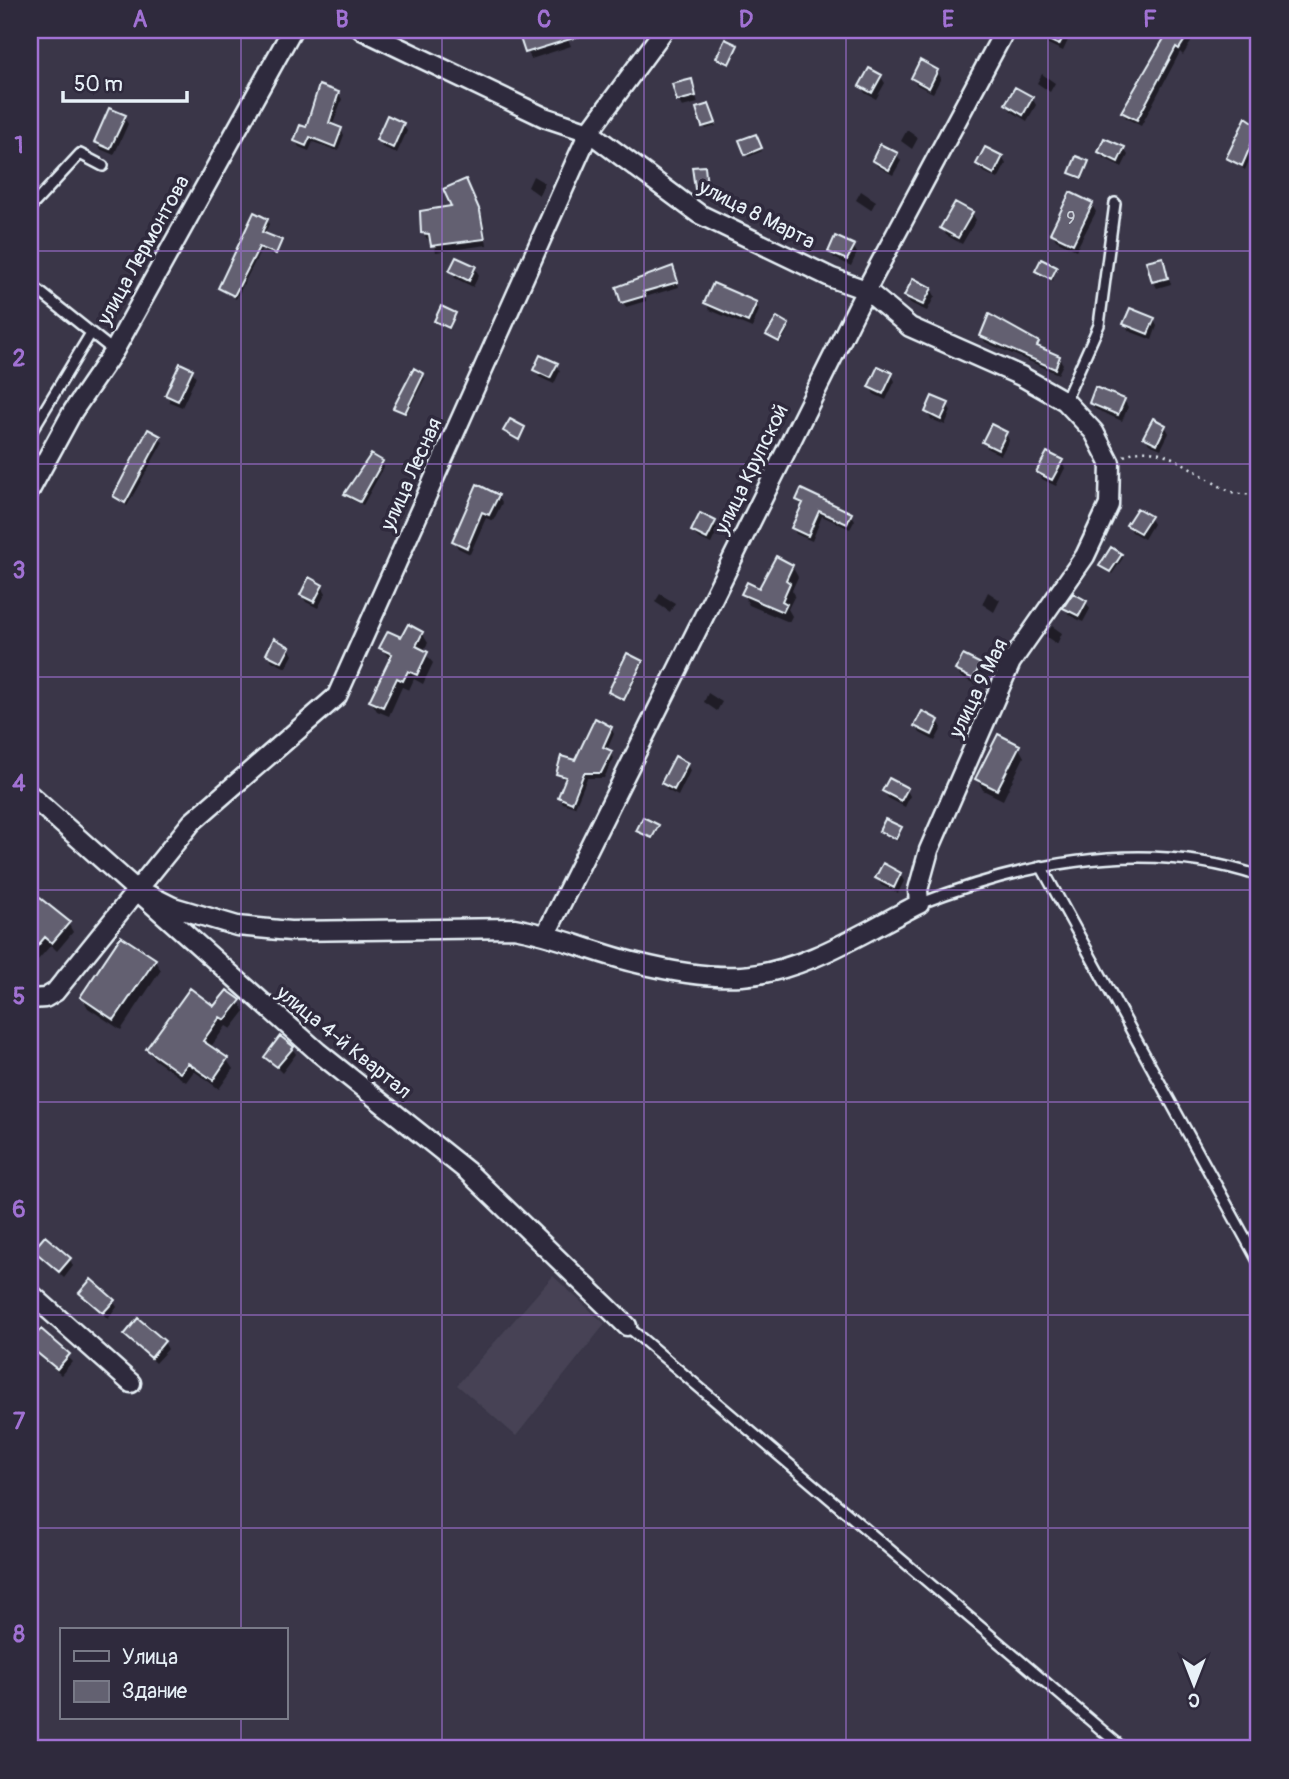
<svg xmlns="http://www.w3.org/2000/svg" width="1289" height="1779" viewBox="0 0 1289 1779" font-family="Pangolin,sans-serif">
	<rect width="100%" height="100%" fill="#3a3648"/>
	<filter id="ink" filterUnits="userSpaceOnUse"><feTurbulence type="fractalNoise" baseFrequency=".0143" numOctaves="2"/><feDisplacementMap in="SourceGraphic" scale="14" xChannelSelector="R" yChannelSelector="G"/><feConvolveMatrix kernelMatrix="1 2 1 2 8 2 1 2 1" color-interpolation-filters="sRGB"/></filter>
	<g filter="url(#ink)">
		<!-- built -->
		<path fill="#464354" d="M553 1276 605 1324 516 1436 457 1385Z"/>
		<!-- shadow -->
		<path fill="#0007" d="M495 30H510L511 34 497 37Z
			M554 30H564L571 46 531 59 523 40Z
			M1045 30 1065 31 1069 38 1063 51 1046 43 1042 36Z
			M1171 30H1185L1193 39 1183 55 1180 52 1141 126 1126 118 1123 112Z
			M736 46 730 65 720 60 718 58Z
			M937 71 941 78 933 93 917 85 913 78Z
			M1042 74 1055 83 1050 92 1037 83Z
			M881 77 885 83 876 99 865 93 861 86Z
			M691 81 698 103 682 107 678 100Z
			M338 93 342 99 332 127 341 130 344 135 338 151 313 142 309 151 299 147 296 141Z
			M1032 98 1036 105 1027 121 1011 111 1007 104Z
			M710 109 716 126 706 129 704 126Z
			M124 117 128 124 114 155 100 149 96 142Z
			M403 125 407 131 397 153 382 147 378 140Z
			M1259 126V137L1245 170 1228 158Z
			M907 130 918 138 912 149 901 141Z
			M757 138 762 151 748 157 747 154Z
			M1124 149 1128 155 1122 167 1104 158 1100 152Z
			M897 155 901 161 893 175 877 166 874 160Z
			M1002 157 1006 164 998 179 982 171 978 164Z
			M1088 163 1083 180 1073 176 1071 173Z
			M705 171 708 190 698 191 697 188Z
			M533 176 545 183 539 195 528 187Z
			M469 188 483 219 487 245 436 252 432 240 427 239 423 232 453 207Z
			M861 191 876 201 871 210 856 200Z
			M1092 205 1096 212 1076 250 1056 240 1052 233Z
			M972 213 976 220 962 244 946 235 942 228Z
			M267 220 269 224 264 235 279 242 274 256 261 250 236 299 220 288Z
			M853 246 857 253 851 266 834 258 830 252Z
			M1162 259 1171 284 1157 288 1153 281Z
			M475 268 479 275 473 287 455 278 451 271Z
			M1056 268 1053 281 1037 271Z
			M675 273 679 287 645 297 646 301 626 307 623 302Z
			M931 289 935 296 927 311 910 303 906 296Z
			M706 303H756L759 310 752 328 710 310Z
			M455 315 450 330 436 321Z
			M1153 319 1157 326 1152 340 1129 331 1125 324Z
			M788 325 789 328 780 344 770 338 768 335Z
			M982 336 1038 343 1042 350 1059 358 1063 364 1058 374 985 342Z
			M556 365 560 371 554 384 539 377 535 370Z
			M192 371 196 377 182 407 170 402 167 395Z
			M891 374 895 381 886 400 874 394 870 387Z
			M423 375 425 378 406 415 397 410 395 408Z
			M1124 400 1128 407 1122 421 1095 409 1091 403Z
			M947 404 951 411 945 425 931 419 927 412Z
			M1165 426 1169 433 1161 449 1149 444 1145 437Z
			M524 428 520 441 505 431Z
			M149 432 163 442 127 506 115 496Z
			M1005 433 1009 440 1001 455 988 449 984 442Z
			M1062 461 1065 468 1056 486 1042 479 1038 472Z
			M382 462 384 467 363 505 348 498 346 494Z
			M478 486 498 496 502 503 493 521 486 518 470 554 458 548 454 541Z
			M798 500 851 514 855 520 850 529 822 516 812 541 796 534 793 528 803 507Z
			M1149 517 1153 524 1144 539 1132 532 1128 525Z
			M714 522 718 529 711 544 697 537 693 531Z
			M1121 555 1123 558 1112 574 1103 568 1101 566Z
			M792 566 798 577 792 590 795 595 788 609 792 616 789 622 749 605 743 594 760 591Z
			M322 586 326 593 318 608 306 602 302 595Z
			M988 592 1000 600 994 612 982 604Z
			M660 594 675 603 670 612 655 602Z
			M1086 602 1090 609 1083 622 1069 615 1065 608Z
			M1052 626 1062 633 1057 644 1045 636Z
			M422 633 428 643 423 651 433 663 423 684 414 679 409 690 402 687 389 716 377 711 371 701 391 660 381 648Z
			M289 648 293 655 286 668 272 661 268 654Z
			M642 662 643 665 625 701 613 695 612 692Z
			M980 665 984 672 977 685 961 677 957 670Z
			M708 693 722 702 717 711 704 702Z
			M938 721 942 728 935 741 920 733 916 726Z
			M611 728 614 734 607 750 614 758 604 778H587L575 807 563 803 560 797 566 781 558 774 576 762Z
			M1018 746 1024 757 1003 800 983 790 977 779Z
			M687 764 690 771 678 796 667 790 663 783Z
			M906 789 910 796 905 807 888 798 884 791Z
			M886 821 901 829 898 841 883 833Z
			M657 826 653 840 638 831Z
			M900 874 904 881 898 893 881 885 877 878Z
			M30 892 68 923 73 932 57 951 51 945 30 969Z
			M154 960 161 970 121 1030 88 1008 82 997Z
			M239 1002 245 1011 231 1029 226 1026 210 1048 227 1060 233 1069 219 1089 194 1071 186 1082 154 1059 148 1049 215 1008Z
			M292 1048 296 1054 282 1073 266 1057Z
			M35 1250 70 1259 73 1266 64 1278Z
			M81 1293 113 1301 117 1307 108 1319Z
			M41 1331 72 1362 61 1375 30 1346Z
			M126 1335 164 1342 168 1349 155 1363Z"/>
		<!-- building -->
		<path fill="#636171" stroke="#e8f1f8" stroke-width="2" d="M549 30H590V33L525 53 520 38Z
			M1027 30H1067L1059 45Z
			M1169 30H1191L1179 49 1176 47 1137 120 1121 112Z
			M725 39 738 45 729 64 716 58Z
			M920 60 938 70 929 88 911 78Z
			M869 68 882 75 872 93 859 86Z
			M692 79 696 96 677 101 672 84Z
			M319 85 339 92 329 123 342 128 335 147 310 137 306 146 294 141 300 125 306 127Z
			M1015 87 1033 97 1023 115 1005 104Z
			M709 104 716 123 702 127 696 108Z
			M109 108 126 115 110 149 94 142Z
			M387 115 404 123 393 148 376 140Z
			M1246 117 1259 126 1242 166 1226 158Z
			M756 134 762 148 745 155 739 140Z
			M1104 138 1125 147 1118 162 1098 152Z
			M880 144 898 153 889 170 872 160Z
			M985 147 1003 156 994 174 976 164Z
			M1076 156 1089 161 1082 178 1069 173Z
			M705 166 707 187 695 189 692 167Z
			M466 179 480 211 485 239 431 246 429 234 421 233 420 211 451 206 443 189Z
			M1070 192 1093 203 1073 244 1050 233Z
			M955 202 973 212 958 238 940 228Z
			M254 212 268 219 262 232 282 240 276 254 259 247 234 296 218 288Z
			M835 236 855 245 847 260 828 252Z
			M456 257 476 266 469 281 449 271Z
			M1163 257 1168 278 1152 282 1146 261Z
			M1041 259 1057 267 1051 279 1035 271Z
			M673 266 678 282 643 292 645 296 621 303 616 287Z
			M913 278 932 288 923 305 904 296Z
			M713 283 757 302 748 322 704 303Z
			M441 306 456 313 449 328 434 321Z
			M1130 308 1155 318 1148 334 1123 324Z
			M989 314 1039 342 1037 346 1060 356 1055 369 980 336Z
			M777 317 789 324 779 342 766 335Z
			M540 355 558 363 550 378 533 370Z
			M180 363 193 369 178 401 165 395Z
			M878 366 893 373 883 394 868 387Z
			M414 368 424 374 405 413 393 408Z
			M1095 387 1125 399 1118 415 1089 403Z
			M932 396 949 403 941 420 925 412Z
			M1153 418 1166 425 1157 444 1143 437Z
			M510 419 525 427 519 440 503 431Z
			M991 424 1007 432 998 450 982 442Z
			M148 429 161 436 125 503 113 496Z
			M1047 452 1063 460 1052 480 1036 472Z
			M371 454 383 461 360 502 344 494Z
			M477 484 499 495 489 515 482 512 467 548 452 541Z
			M801 489 852 513 847 524 819 511 808 536 791 528 803 503 796 500Z
			M1137 508 1151 516 1140 533 1126 525Z
			M700 513 716 521 707 539 691 531Z
			M1111 547 1122 554 1110 572 1099 566Z
			M776 556 793 565 786 580 790 583 782 601 787 604 783 612 741 594 747 582 759 588Z
			M309 577 323 585 314 602 300 595Z
			M1073 593 1087 601 1079 616 1063 608Z
			M408 624 423 632 416 646 428 652 417 675 408 671 403 681 397 678 383 707 369 701 392 654 379 648 388 631 401 637Z
			M274 638 290 647 282 662 266 654Z
			M627 653 643 661 624 700 608 692Z
			M963 655 981 664 973 679 955 670Z
			M922 711 939 720 932 735 914 726Z
			M595 718 612 727 603 747 612 751 601 773H584L572 803 558 797 566 777 556 774 561 756 575 760Z
			M998 734 1020 745 997 790 975 779Z
			M675 756 688 763 674 790 661 783Z
			M889 778 908 788 901 801 882 791Z
			M643 817 659 825 652 838 636 831Z
			M885 819 902 827 896 839 879 831Z
			M883 863 901 873 894 888 875 878Z
			M30 890 70 922 52 943 45 937 30 955Z
			M121 936 156 959 114 1020 80 997Z
			M190 988 214 1006 227 990 241 1000 225 1020 220 1017 203 1041 228 1058 213 1080 188 1063 180 1073 146 1049Z
			M280 1036 294 1047 277 1067 264 1057Z
			M45 1236 71 1258 59 1272 33 1250Z
			M91 1279 115 1300 103 1313 79 1293Z
			M138 1318 165 1341 151 1358 124 1335Z
			M41 1329 70 1354 57 1369 30 1347V1341Z"/>
		<g fill="none" stroke-linecap="round" stroke-linejoin="round">
			<defs>
				<path id="lane" d="M30 208 80 154 103 166
					M30 284 114 351
					M1065 401 1099 325 1115 203
					M30 434 91 333
					M1041 866 1259 1263
					M919 904C1026 862 1147 838 1259 876
					M627 1326 1124 1749"/>
				<path id="street" d="M30 490 73 411 114 351 292 30
					M30 795 318 1052 467 1171 627 1326
					M137 889 173 907 237 926 290 931 514 928C556 935 595 953 637 963 669 971 708 978 742 976 804 972 865 931 919 904L918 890 929 850 1011 662 1085 556 1109 505 1110 463 1094 432 1065 401 1021 376 910 327 866 290 832 278 699 214 589 132 544 117 362 30
					M546 934 866 290 1005 30
					M30 999 45 998 55 992 192 822 337 696 589 132 664 30
					M30 1293 131 1383"/>
			</defs>
			<!-- lane casing -->
			<use href="#lane" stroke="#e8f1f8" stroke-width="14"/>
			<!-- street casing -->
			<use href="#street" stroke="#e8f1f8" stroke-width="23"/>
			<!-- path -->
			<path stroke="#e8f1f8" stroke-width="2.5" stroke-dasharray="2 5" stroke-linecap="butt" d="M1124 456C1162 436 1199 479 1232 492 1240 495 1251 494 1259 495"/>
			<!-- lane -->
			<use href="#lane" stroke="#2f2a3d" stroke-width="9"/>
			<!-- street -->
			<use href="#street" stroke="#2f2a3d" stroke-width="18"/>
		</g>
	</g>
	<!-- grid -->
	<path fill="none" stroke="#a171d3" stroke-width="2" stroke-opacity="0.55" d="M241 30V1630M442 30V1749M644 30V1749M846 30V1749M1048 30V1749M30 251H1259M30 464H1259M30 677H1259M30 890H1259M30 1102H1259M30 1315H1259M30 1528H1259M241 1718V1749"/>
	<g text-anchor="middle" stroke-width="7" stroke-linejoin="round" paint-order="stroke">
		<!-- number labels -->
		<g font-size="18" fill="#c7cdd6">
			<text x="1071" y="224">9</text>
		</g>
		<!-- street labels -->
		<g font-size="21" fill="#e8f1f8" stroke="#2f2a3d">
			<text transform="translate(757 214) rotate(27)" y="7">улица 8 Марта</text>
			<text transform="translate(143 250) rotate(-61)" y="7">улица Лермонтова</text>
			<text transform="translate(751 469) rotate(-64)" y="7">улица Крупской</text>
			<text transform="translate(411 474) rotate(-66)" y="7">улица Лесная</text>
			<text transform="translate(978 688) rotate(-64)" y="7">улица 9 Мая</text>
			<text transform="translate(344 1042) rotate(39)" y="7">улица 4-й Квартал</text>
		</g>
	</g>
	<!-- margin -->
	<rect width="1289" height="1779" fill="none" stroke="#2f2a3d" stroke-width="77"/>
	<!-- legend -->
	<rect x="60" y="1628" width="228" height="91" fill="#2f2a3d" stroke="#797a88" stroke-width="2"/>
	<rect x="74" y="1651" width="35" height="10" fill="#2f2a3d" stroke="#797a88" stroke-width="2"/>
	<text x="122" y="1664" font-size="21" fill="#e8f1f8">Улица</text>
	<rect x="74" y="1681" width="35" height="21" fill="#636171" stroke="#797a88" stroke-width="2"/>
	<text x="122" y="1698" font-size="21" fill="#e8f1f8">Здание</text>
	<!-- north arrow -->
	<g transform="translate(1194 1684) rotate(180)" stroke="#2f2a3d" stroke-width="5" paint-order="stroke">
	<path d="M0-5L12 26L0 18L-12 26Z" fill="#e8f1f8"/>
	<text y="-10" font-size="19" font-weight="bold" text-anchor="middle" fill="#e8f1f8">С</text>
	</g>
	<!-- scale -->
	<path d="M63 91v10h124v-10" fill="none" stroke="#e8f1f8" stroke-width="3.5"/>
	<text x="74" y="91" font-size="21" fill="#e8f1f8" stroke="#2f2a3d" stroke-width="5" paint-order="stroke">50 m</text>
	<rect x="38" y="38" width="1212" height="1702" fill="none" stroke="#a171d3" stroke-width="2.5"/>
	<g font-size="23" text-anchor="middle" font-weight="bold" fill="#a171d3">
		<text x="140" y="27">A</text>
		<text x="342" y="27">B</text>
		<text x="544" y="27">C</text>
		<text x="746" y="27">D</text>
		<text x="948" y="27">E</text>
		<text x="1150" y="27">F</text>
		<text x="19" y="153">1</text>
		<text x="19" y="366">2</text>
		<text x="19" y="578">3</text>
		<text x="19" y="791">4</text>
		<text x="19" y="1004">5</text>
		<text x="19" y="1217">6</text>
		<text x="19" y="1429">7</text>
		<text x="19" y="1642">8</text>
	</g>
</svg>
